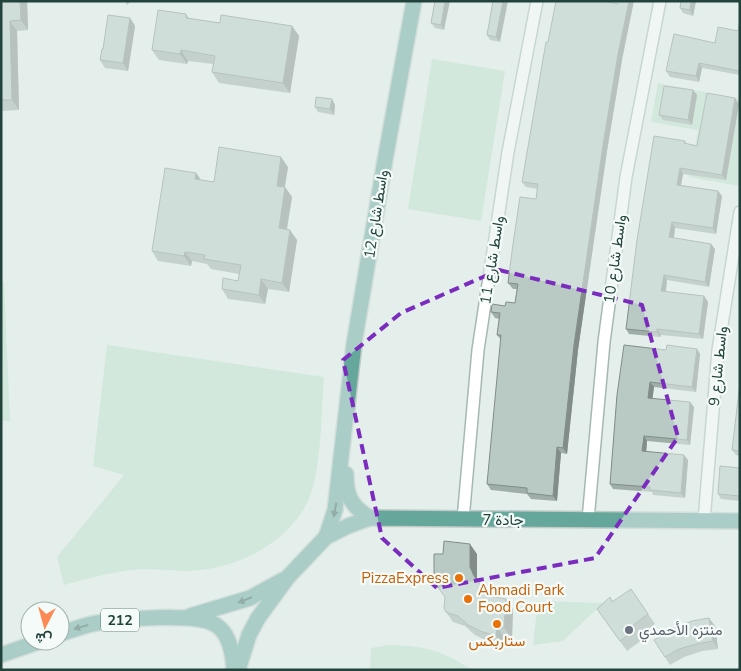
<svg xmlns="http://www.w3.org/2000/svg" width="741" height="671" font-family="'Nunito Sans',Vazirmatn,sans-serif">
	<rect width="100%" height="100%" fill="#e4efeb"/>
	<!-- green -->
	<g fill="#bce1c9">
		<path d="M432 59 505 71 481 221 408 209Z"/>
		<path d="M658 83 740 99 739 186 689 177 698 130 651 122Z"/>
		<path d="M1 282H4L10 421H1Z"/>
		<path d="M107 345 324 377C321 413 322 452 313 487 299 539 238 570 188 571 169 571 150 568 131 570 108 573 86 579 64 585L57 557 124 475 93 466Z"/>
		<path d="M538 601 603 603 563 641 533 645Z"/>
		<path d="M389 645C426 646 441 650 472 670H370L371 648Z"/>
	</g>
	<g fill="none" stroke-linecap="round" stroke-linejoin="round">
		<!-- minor casing -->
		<g stroke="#a6b8b3" stroke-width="14">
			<g id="minor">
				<path d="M463 520 478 350 508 152 537 1"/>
				<path d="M588 520 604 342 626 177 660 1"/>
				<path d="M704 521 718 350 740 212"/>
			</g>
		</g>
		<!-- major casing -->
		<g stroke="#c1cac8" stroke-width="18">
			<g id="major">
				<path d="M346 474C346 496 351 506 370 518"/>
				<path d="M326 537 335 510 354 344 385 160 414 1"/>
				<path d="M190 616 250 598 283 580"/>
				<path d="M60 634C72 630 85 625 97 623 120 619 197 612 216 625 230 634 233 654 234 670"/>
				<path d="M1 655 41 641"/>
				<path d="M238 670 249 635 258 618 288 577 326 537 348 526 370 518 740 521"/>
			</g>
		</g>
		<!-- minor -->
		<use href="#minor" stroke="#fff" stroke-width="11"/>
		<!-- major -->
		<use href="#major" stroke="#65a79b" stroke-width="15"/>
	</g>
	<!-- wall -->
	<g fill="#9faea9">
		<path d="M1 1H27L28 30 17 31 19 110 1 111Z"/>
		<path d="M124 1H132L127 5Z"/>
		<path d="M435 1 444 30 435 28 431 23Z"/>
		<path d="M493 1 500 42 490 40 487 35Z"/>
		<path d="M696 1 693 16 683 13 680 8Z"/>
		<path d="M186 14 189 18 220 23 292 26 299 36 290 93 219 83 212 72 213 64 188 61 187 64 159 60 152 50Z"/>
		<path d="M130 18 135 26 128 71 105 68 100 60 103 49Z"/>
		<path d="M740 21V75L702 68 699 82 670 77 666 71 715 43 738 31Z"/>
		<path d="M622 60 607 151 578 350 567 454 561 453 557 501 531 499 527 494 491 490 487 484 501 340 497 335 499 319 495 318 491 312 505 306 515 303 517 289H513L508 283 536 199 537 189 526 187 522 182Z"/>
		<path d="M693 90 697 95 692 125 663 120 659 115Z"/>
		<path d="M735 98 739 104 726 180 683 174 681 185 718 191 722 196 716 234 675 228 674 238 711 244 715 249 709 287 667 280 666 292 704 296 708 302 703 339 661 335 660 337 629 334 626 329 685 141 687 144 697 146Z"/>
		<path d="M332 99 335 105 334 115 318 112 315 107Z"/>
		<path d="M288 167 285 187 292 197 287 230 297 240 289 292 268 289 265 304 228 299 222 289 238 281 239 274 211 269 207 264 192 261 191 266 158 261 152 251 196 173 201 180 214 182Z"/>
		<path d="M697 349 700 354 696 392 654 387 652 399 690 402 694 407 690 445 647 441 646 451 688 460 685 498 653 495 652 492 613 489 610 484 617 395 666 350Z"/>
		<path d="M740 383V456L736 455 732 450Z"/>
		<path d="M740 468V501L721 499 718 494Z"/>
		<path d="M443 554H477V578L480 584 486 592 513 609 512 638 504 637 503 646 487 641 475 635 465 626 453 622 446 612Z"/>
		<path d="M631 589 655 624 639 636 642 640 627 651 597 609 610 597 613 602Z"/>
		<path d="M715 626 718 649 702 651 684 657 670 665 654 640Z"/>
	</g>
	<!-- shaded-wall -->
	<g fill="#828d89">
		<path d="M20 1H27L28 30 21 20Z"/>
		<path d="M445 1H450L444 30 441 25Z"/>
		<path d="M503 1H508L500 42 496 37Z"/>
		<path d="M629 1H634L622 60 607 151 578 350 567 454 563 448 574 345 603 145 618 54Z"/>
		<path d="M691 1H696L693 16 690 10Z"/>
		<path d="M130 18 135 26 128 71 123 63Z"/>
		<path d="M10 21 17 31 19 110 12 100Z"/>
		<path d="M292 26 299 36 290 93 283 83Z"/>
		<path d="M181 50 188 61 187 64 180 54Z"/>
		<path d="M699 63 702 68 699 82 696 76Z"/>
		<path d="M693 90 697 95 692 125 688 120Z"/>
		<path d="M735 98 739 104 726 180 722 175Z"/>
		<path d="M332 99 335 105 334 115 330 109Z"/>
		<path d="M281 157 288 167 283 196 277 186Z"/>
		<path d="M680 168 683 174 680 190 677 185Z"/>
		<path d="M196 173 203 183 195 179Z"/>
		<path d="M285 187 292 197 285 238 279 228Z"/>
		<path d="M718 191 722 196 716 234 713 228Z"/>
		<path d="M672 222 675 228 673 242 669 237Z"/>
		<path d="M290 230 297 240 289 292 282 283Z"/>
		<path d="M711 244 715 249 709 287 705 282Z"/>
		<path d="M185 252 192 261 191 266 184 256Z"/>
		<path d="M664 275 667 280 665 297 661 291Z"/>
		<path d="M261 279 268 289 265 304 259 295Z"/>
		<path d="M704 296 708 302 703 339 699 334Z"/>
		<path d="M657 329 661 335 660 337 657 332Z"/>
		<path d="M697 349 700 354 696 392 692 387Z"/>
		<path d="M650 382 654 387 652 403 648 398Z"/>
		<path d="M690 402 694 407 690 445 687 440Z"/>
		<path d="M644 436 647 441 646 456 642 451Z"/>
		<path d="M557 447 561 453 557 501 553 496Z"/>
		<path d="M684 455 688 460 685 498 681 493Z"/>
		<path d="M470 544 477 554V578L481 586 474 576 470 567Z"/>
		<path d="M506 599 513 609 512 638 504 628Z"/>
		<path d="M709 618 715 626 718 649 713 641Z"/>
		<path d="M497 627 504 637 503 646 496 636Z"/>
	</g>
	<!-- building -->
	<g fill="#b9cac4" stroke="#828d89">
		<path d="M1 1H20L21 20 10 21 12 100H1Z"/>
		<path d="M435 1H445L441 25 431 23Z"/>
		<path d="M493 1H503L496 37 487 35Z"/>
		<path d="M556 1H605L618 4V1H629L618 54 603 145 574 345 563 448 557 447 553 496 527 493V488L487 484 501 335H497L500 313 491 312 492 304 505 306 506 302 515 303 518 284 508 283 513 244 520 197 536 199 538 184 522 182 546 42H548Z"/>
		<path d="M681 1H691L690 10 680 8Z"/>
		<path d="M158 10 186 14V18L220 23 221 15 292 26 283 83 212 72 215 56 181 50 180 54 152 50Z"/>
		<path d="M108 15 130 18 123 63 100 60 102 49H103Z"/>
		<path d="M740 21V71L699 63 696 76 666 71 674 34 715 43 718 27 738 31Z"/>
		<path d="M664 86 693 90 688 120 659 115Z"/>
		<path d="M707 93 735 98 722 175 680 168 677 185 718 191 713 228 672 222 669 237 711 244 705 282 664 275 661 291 704 296 699 334 657 329V332L626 329 637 240 654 136 685 141 684 143 697 146Z"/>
		<path d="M316 97 332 99 330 109 315 107Z"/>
		<path d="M219 147 281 157 277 186 285 187 279 228 290 230 282 283 261 279 259 295 222 289 223 278 238 281 241 265 204 259 205 255 185 252 184 256 152 251 165 168 196 173 195 179 214 182Z"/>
		<path d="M624 345 666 350 667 345 697 349 692 387 650 382 648 398 690 402 687 440 644 436 642 451 684 455 681 493 650 490V487L610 484 617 395Z"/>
		<path d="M740 383V451L732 450Z"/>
		<path d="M720 466 740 468V496L718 494Z"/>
		<path d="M444 541 470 544V567L474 576 486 592 495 597 506 599 504 628 497 627 496 636 480 631 468 625 458 616 446 612 444 608 445 597 437 586 434 573V554H443Z"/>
		<path d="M631 589 648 614 631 627 635 630 620 641 597 609 610 597 612 602Z"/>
		<path d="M709 618 713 641 696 644 679 649 665 657 654 640 672 629 692 621Z"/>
	</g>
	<!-- one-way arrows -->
	<defs><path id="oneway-solid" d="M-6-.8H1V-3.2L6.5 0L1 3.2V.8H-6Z" transform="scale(1.25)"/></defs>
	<g fill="#335b54">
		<use href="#oneway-solid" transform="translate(335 510) rotate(101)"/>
		<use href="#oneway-solid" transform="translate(245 600) rotate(158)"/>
		<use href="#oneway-solid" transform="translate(81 627) rotate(164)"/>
	</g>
	<!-- marked area -->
	<path d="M0 0H741V671H0ZM499 270 642 305 678 437 595 558 437 588 382 538 343 360 401 313Z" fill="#e4efeb" fill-opacity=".55" fill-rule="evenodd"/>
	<path fill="none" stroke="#7b2cbf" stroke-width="4" stroke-dasharray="10 6" stroke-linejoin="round" d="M499 270 642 305 678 437 595 558 437 588 382 538 343 360 401 313Z"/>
	<!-- markers -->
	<g fill="#e8710a" stroke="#f5fbf8" stroke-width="2">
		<circle cx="459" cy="578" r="5"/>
		<circle cx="468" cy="599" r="5"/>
		<circle cx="497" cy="624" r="5"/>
	</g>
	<circle fill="#6b7280" stroke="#f5fbf8" stroke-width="2" cx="629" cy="630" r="5"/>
	<g text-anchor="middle" stroke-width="4.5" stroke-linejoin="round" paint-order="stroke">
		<!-- shield labels -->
		<rect fill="#f5fbf8" stroke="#617a74" stroke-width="1" x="101" y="608.5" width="38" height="23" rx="4"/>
		<g font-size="14" font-weight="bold" fill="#22423c">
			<text x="120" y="625">212</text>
		</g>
		<!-- street labels -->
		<g font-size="15" fill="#22423c" stroke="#f5fbf8">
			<text transform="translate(376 214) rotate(-81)" y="5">واسط شارع 12</text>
			<text transform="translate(615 259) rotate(-82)" y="5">واسط شارع 10</text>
			<text transform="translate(492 260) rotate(-81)" y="5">واسط شارع 11</text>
			<text transform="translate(718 366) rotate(-84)" y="5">واسط شارع 9</text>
			<text x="503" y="525">جادة 7</text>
		</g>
		<!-- food labels -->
		<g font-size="15" fill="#c56008" stroke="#f5fbf8" text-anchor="end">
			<text x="449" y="583">PizzaExpress</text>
			<text x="478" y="595" text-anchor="start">Ahmadi Park<tspan x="478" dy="17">Food Court</tspan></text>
			<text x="497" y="646" text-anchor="middle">ستاربكس</text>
		</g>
		<!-- worship labels -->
		<g font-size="15" fill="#5b616d" stroke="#f5fbf8" text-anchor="start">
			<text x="639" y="635">منتزه الأحمدي</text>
		</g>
	</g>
	<!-- border -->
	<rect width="741" height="671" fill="none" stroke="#22423c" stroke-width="5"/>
	<!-- north arrow -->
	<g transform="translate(45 626) rotate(186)"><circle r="24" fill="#f5fbf8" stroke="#a1b1ad"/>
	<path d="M0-4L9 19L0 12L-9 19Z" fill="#fc8a55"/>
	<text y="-8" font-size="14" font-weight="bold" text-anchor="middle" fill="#22423c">ش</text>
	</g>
</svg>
